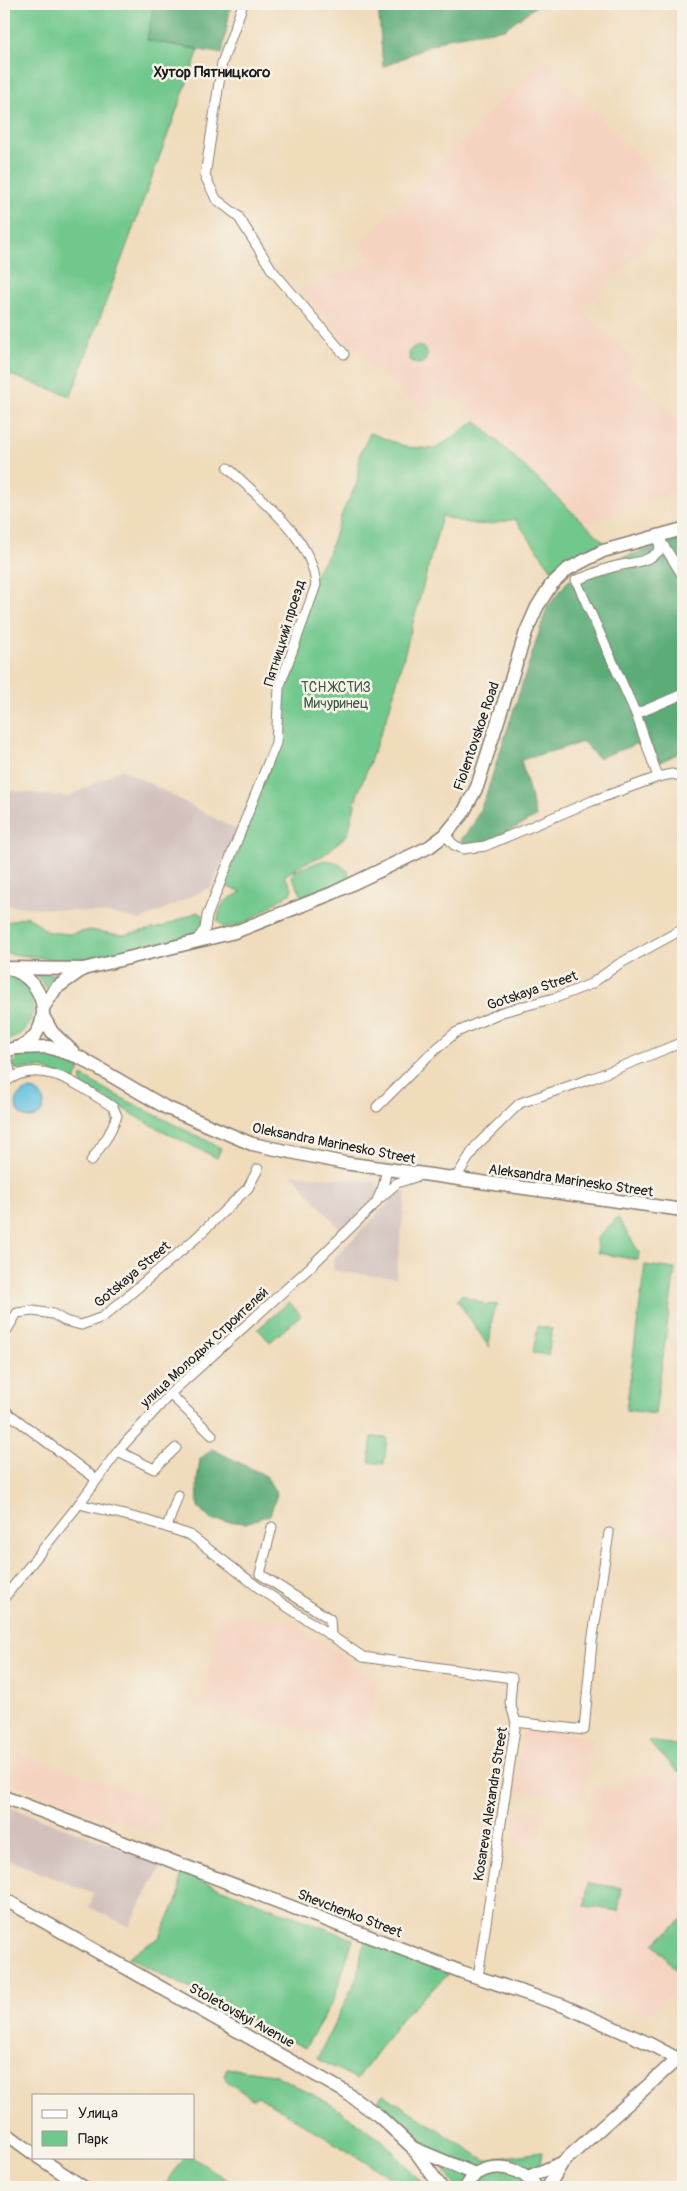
<svg xmlns="http://www.w3.org/2000/svg" width="687" height="2191" font-family="Pangolin,sans-serif">
	<rect width="100%" height="100%" fill="#f7f3e8"/>
	<filter id="ink" filterUnits="userSpaceOnUse"><feTurbulence type="fractalNoise" baseFrequency=".02" numOctaves="2"/><feDisplacementMap in="SourceGraphic" scale="10" xChannelSelector="R" yChannelSelector="G"/><feConvolveMatrix kernelMatrix="1 2 1 2 8 2 1 2 1" color-interpolation-filters="sRGB"/></filter>
	<filter id="wash" filterUnits="userSpaceOnUse"><feTurbulence type="fractalNoise" baseFrequency=".0096" numOctaves="4" result="noise"/><feDisplacementMap in="SourceGraphic" scale="20" xChannelSelector="R" yChannelSelector="G"/><feGaussianBlur stdDeviation="1.12" result="paint"/><feColorMatrix in="noise" values="0 0 0 0 0 0 0 0 0 0 0 0 0 0 0 0 0 1.4 0 .05"/><feComposite in="paint" operator="in"/></filter>
	<g filter="url(#wash)">
		<rect width="100%" height="100%" fill="#f0dbbb"/>
		<!-- built -->
		<g fill="#f5d3c1">
			<path d="M542 59 683 200V208L581 310 636 361 628 371 683 426V488L587 524 450 393 424 414 363 357 299 290 373 260 359 245Z"/>
			<path d="M657 1420 683 1423V1537L641 1529Z"/>
			<path d="M219 1615 292 1622 378 1682 363 1744 202 1708Z"/>
			<path d="M523 1728 593 1738 584 1799 515 1789Z"/>
			<path d="M18 1753 164 1803 153 1835 10 1782Z"/>
			<path d="M638 1774 683 1781V1984L646 2015 565 1990 594 1786 618 1790Z"/>
			<path d="M517 1808 543 1811 538 1847 512 1843Z"/>
		</g>
		<!-- industrial -->
		<g fill="#d1c0bc">
			<path d="M122 769 237 830 211 887 141 920 112 914 4 905V790L68 797Z"/>
			<path d="M292 1174 375 1182 380 1192 342 1232Z"/>
			<path d="M399 1192H406L396 1278 341 1272 334 1270 333 1259Z"/>
			<path d="M4 1805 162 1864 129 1927 89 1907 94 1894 4 1858Z"/>
		</g>
		<!-- green -->
		<g fill="#71c88d" stroke="#467254">
			<path d="M4 4H216L71 396 4 373Z"/>
			<circle cx="418" cy="355" r="9"/>
			<path d="M476 421 603 541 552 570 515 519C484 527 473 526 442 516L389 711 357 796 348 834 324 855 303 864 284 876 292 887 291 893C269 904 249 929 223 927L218 921C218 903 228 899 242 892L224 886 279 743 281 688 317 570 327 557 343 511 357 483 359 456 370 433 407 447 435 449Z"/>
			<path d="M324 860 336 862 348 871 349 880 303 898 292 877 294 871Z"/>
			<path d="M197 912 203 915C204 924 202 928 194 934L107 956 76 962 4 953V923L28 916 48 932 70 934 90 930 122 935 162 927Z"/>
			<path d="M4 973C43 980 42 1034 4 1041Z"/>
			<path d="M35 973 69 975 48 990Z"/>
			<path d="M45 1054 80 1069 74 1082 42 1068 16 1069 13 1065 17 1057Z"/>
			<path d="M82 1076 114 1094 221 1148 217 1158 151 1125 80 1083Z"/>
			<path d="M616 1219H619L639 1252 638 1260 598 1253 597 1238Z"/>
			<path d="M645 1265 675 1269 655 1414 626 1410Z"/>
			<path d="M462 1294 486 1305 498 1304 493 1312 489 1347 457 1300Z"/>
			<path d="M289 1302 301 1315 270 1342 258 1329Z"/>
			<path d="M538 1326 552 1329 548 1355 533 1353Z"/>
			<path d="M372 1437 387 1438 384 1464 369 1462Z"/>
			<path d="M648 1741 683 1746V1772L677 1771Z"/>
			<path d="M181 1873 353 1939 333 2001 305 2048 128 1957 160 1937 179 1895Z"/>
			<path d="M588 1883 622 1888 618 1911 585 1906Z"/>
			<path d="M683 1919V1979L654 1943Z"/>
			<path d="M367 1941 449 1974 404 2015 357 2079 317 2059 358 1976 362 1948Z"/>
			<path d="M227 2068 274 2074 332 2105 383 2141 426 2187H406L258 2096 252 2099 227 2081 224 2075Z"/>
			<path d="M383 2094 485 2160 542 2152 536 2187H457L432 2152 377 2101Z"/>
			<path d="M184 2157H192L229 2181 225 2187H171L166 2184Z"/>
		</g>
		<!-- forest -->
		<g fill="#5cac78" stroke="#3c644a">
			<path d="M154 4H231L222 54 147 40Z"/>
			<path d="M378 4H539L504 29 447 38 383 67Z"/>
			<path d="M683 539V751L660 762 647 740 598 758 583 742 521 760 536 817 482 844H465L461 840 474 823 486 795 547 608 567 582 591 567Z"/>
			<path d="M212 1449 266 1476 277 1494 270 1515 246 1523 211 1520 198 1507 197 1481 200 1459Z"/>
		</g>
		<!-- water -->
		<circle fill="#62c1e0" stroke="#3f6e7e" cx="30" cy="1104" r="14"/>
	</g>
	<g filter="url(#ink)">
		<g fill="none" stroke-linecap="round" stroke-linejoin="round">
			<!-- street casing -->
			<g stroke="#867c6c" stroke-width="11">
				<g id="street">
					<path d="M243 4 222 63 205 176 216 199 238 216 272 270 344 354"/>
					<path d="M659 538 683 576"/>
					<path d="M636 714 683 694"/>
					<path d="M658 777 636 714 576 580C590 576 603 569 617 566 634 562 647 563 660 550L658 535"/>
					<path d="M445 835 454 845 463 849 485 846 592 801 658 777 672 774 683 777"/>
					<path d="M195 942 205 929 207 916 276 743 279 688 316 585C312 537 261 500 228 468"/>
					<path d="M6 1051 11 1077"/>
					<path d="M4 1083C40 1054 81 1087 113 1107L117 1116 108 1136 91 1161"/>
					<path d="M377 1107 427 1057 455 1033 502 1012 558 997 591 984 619 964 683 929"/>
					<path d="M455 1179 476 1146 520 1103 593 1078 683 1042"/>
					<path d="M381 1197 397 1183 421 1175"/>
					<path d="M4 1335 17 1313 33 1311 53 1314 65 1321 81 1325 103 1317 195 1239 248 1188 258 1169"/>
					<path d="M170 1394 212 1435"/>
					<path d="M4 1410 96 1479"/>
					<path d="M118 1451 154 1469 176 1448"/>
					<path d="M79 1504 145 1520 190 1535 259 1588 363 1657 512 1678 510 1703 516 1722"/>
					<path d="M167 1527 178 1495"/>
					<path d="M272 1527 260 1574 330 1619 331 1636"/>
					<path d="M4 1598 79 1504 118 1451 172 1392 306 1271 376 1203 383 1187 387 1169"/>
					<path d="M478 1977 516 1722 584 1730 592 1642 609 1533"/>
				</g>
			</g>
			<!-- secondary casing -->
			<g stroke="#867c6c" stroke-width="15">
				<g id="secondary">
					<path d="M4 968 83 969 235 932 333 893 429 847 445 835 463 813 477 787 526 632 537 607 551 585 568 569 603 551 683 529"/>
					<path d="M43 1008 56 988 83 969"/>
					<path d="M43 1016 52 1032 73 1052"/>
					<path d="M16 1048 48 1047 79 1057 165 1107 252 1144 344 1163 683 1210"/>
					<path d="M4 1051C11 1049 19 1048 26 1044 55 1023 44 981 13 970"/>
					<path d="M4 1797 462 1972 564 2006 648 2043 678 2059"/>
					<path d="M4 1899 344 2091 379 2116 413 2148 441 2187"/>
					<path d="M4 2132 34 2154"/>
					<path d="M413 2148 475 2174C496 2162 522 2167 536 2187"/>
					<path d="M38 2157 83 2187"/>
					<path d="M528 2177 562 2163"/>
					<path d="M466 2187 475 2174"/>
					<path d="M548 2187 562 2163 683 2054"/>
				</g>
			</g>
			<!-- street -->
			<use href="#street" stroke="#fff" stroke-width="9"/>
			<!-- secondary -->
			<use href="#secondary" stroke="#fff" stroke-width="12"/>
		</g>
	</g>
	<g text-anchor="middle" stroke-width="5" stroke-linejoin="round" paint-order="stroke">
		<!-- street labels -->
		<g font-size="14" fill="#1c1c1c" stroke="#f7f3e8">
			<text transform="translate(284 633) rotate(-73)" y="5">Пятницкий проезд</text>
			<text transform="translate(476 736) rotate(-71)" y="5">Fiolentovskoe Road</text>
			<text transform="translate(532 990) rotate(-19)" y="5">Gotskaya Street</text>
			<text transform="translate(334 1143) rotate(11)" y="5">Oleksandra Marinesko Street</text>
			<text transform="translate(571 1180) rotate(8)" y="5">Aleksandra Marinesko Street</text>
			<text transform="translate(132 1274) rotate(-40)" y="5">Gotskaya Street</text>
			<text transform="translate(204 1347) rotate(-43)" y="5">улица Молодых Строителей</text>
			<text transform="translate(490 1804) rotate(-81)" y="5">Kosareva Alexandra Street</text>
			<text transform="translate(350 1913) rotate(21)" y="5">Shevchenko Street</text>
			<text transform="translate(242 2015) rotate(29)" y="5">Stoletovskyi Avenue</text>
		</g>
		<!-- park labels -->
		<g font-size="14" fill="#3a5844" stroke="#f7f3e8">
			<text x="336" y="692">ТСН ЖСТИЗ<tspan x="336" dy="16">Мичуринец</tspan></text>
		</g>
		<!-- neighbourhood labels -->
		<g font-size="15" font-weight="bold" fill="#1c1c1c" stroke="#f7f3e8">
			<text x="212" y="77">Хутор Пятницкого</text>
		</g>
	</g>
	<!-- margin -->
	<rect width="687" height="2191" fill="none" stroke="#f7f3e8" stroke-width="20"/>
	<!-- legend -->
	<rect x="32" y="2094" width="162" height="65" fill="#f7f3e8" stroke="#9f9d96"/>
	<rect x="42" y="2110" width="25" height="8" fill="#ffffff" stroke="#9f9d96"/>
	<text x="78" y="2118" font-size="15" fill="#1c1c1c">Улица</text>
	<rect x="42" y="2131" width="25" height="15" fill="#71c88d" stroke="#9f9d96"/>
	<text x="78" y="2144" font-size="15" fill="#1c1c1c">Парк</text>
</svg>
